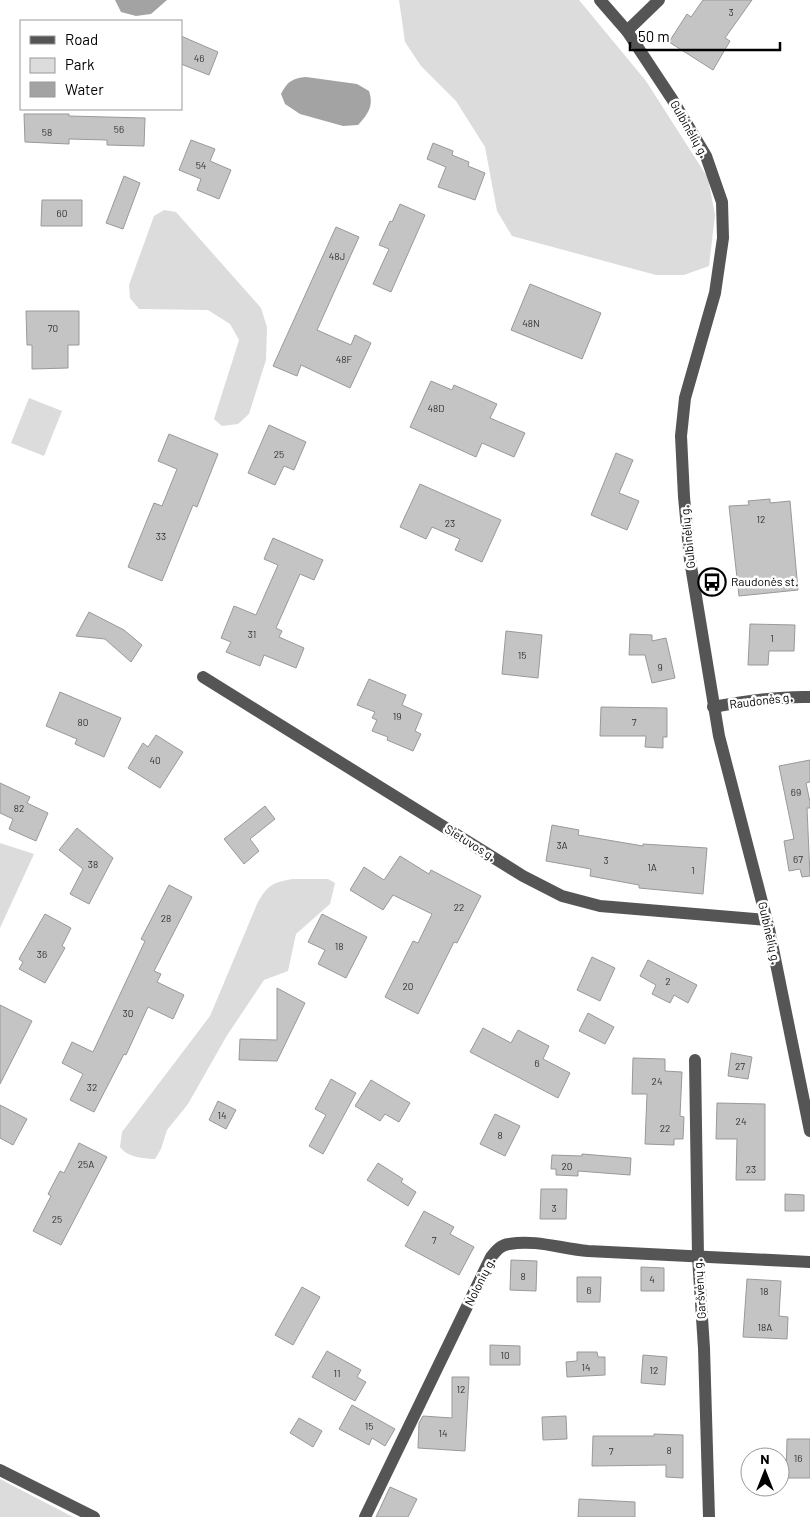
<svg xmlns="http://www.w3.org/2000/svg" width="810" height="1517" font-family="Barlow,sans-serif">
	<rect width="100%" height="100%" fill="#fff"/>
	<!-- green -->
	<g fill="#dcdcdc">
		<path d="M399 0H579L646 81 708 178 715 215 709 266 684 275H656L512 236 497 211 485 147 456 101 421 66 405 42Z"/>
		<path d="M164 210 176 212 261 308 267 327 266 360 249 414 238 424 222 426 214 419 239 340 230 324 208 310 139 309 130 298 129 285 154 216Z"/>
		<path d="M29 398 62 411 44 456 11 443Z"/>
		<path d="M0 843 34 854 0 928Z"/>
		<path d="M293 879H328L335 883 330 904 296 934 288 971 264 980 226 1037 188 1104 167 1130 161 1149 155 1159C141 1158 129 1158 120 1147L122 1132 210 1016 257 904C267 886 272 882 293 879Z"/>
		<path d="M0 1479 73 1517H0Z"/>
	</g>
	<!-- water -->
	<g fill="#a3a3a3">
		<path d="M115 0H167L151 14 136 16 121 12Z"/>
		<path d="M306 77 357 84 369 91C374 106 368 114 358 125L343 126 300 114 285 104 281 94C287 82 292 78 306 77Z"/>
	</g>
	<!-- building -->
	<g fill="#c4c4c4" stroke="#999">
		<path d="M703 0H752L725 38 730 41 713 70 669 42 687 14 691 17Z"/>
		<path d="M181 36 218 52 209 75 181 64Z"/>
		<path d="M24 114H69V116L145 118 144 146 107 145V140L69 139V144L25 142Z"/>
		<path d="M191 140 215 149 210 161 231 170 219 199 197 190 201 179 179 170Z"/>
		<path d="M433 143 453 151 452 155 469 162 468 166 485 173 475 200 438 187 446 167 427 159Z"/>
		<path d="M124 176 140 183 123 229 106 223Z"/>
		<path d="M42 200H82V226H41Z"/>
		<path d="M400 204 425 215 391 292 373 284 389 249 379 245 390 221 392 222Z"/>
		<path d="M336 227 359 237 317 330 351 345 355 335 371 343 350 388 301 365 297 376 273 366Z"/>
		<path d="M530 284 601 313 582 359 511 330Z"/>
		<path d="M26 311H79V345H68V368L32 369V345H27Z"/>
		<path d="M431 381 452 390 454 385 497 404 490 418 525 433 514 457 482 443 476 457 410 427Z"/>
		<path d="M269 425 306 442 294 470 284 466 275 485 248 473Z"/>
		<path d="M169 434 218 454 197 507 193 505 162 581 128 567 154 503 162 506 177 469 158 461Z"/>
		<path d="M616 453 633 460 619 493 639 501 627 530 591 515Z"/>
		<path d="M420 484 501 520 482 562 455 550 460 539 432 527 426 539 400 527Z"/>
		<path d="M770 499V503L790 501 798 590 739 596 729 506 749 505 748 501Z"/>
		<path d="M273 538 323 560 314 580 300 574 276 628 282 631 279 637 304 648 296 668 264 655 260 666 226 652 231 642 221 638 234 606 256 615 278 565 264 559Z"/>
		<path d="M89 612 124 630 142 645 131 662 105 639 76 636Z"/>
		<path d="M750 624 795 625 794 651H769L768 665H748Z"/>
		<path d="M506 631 542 635 538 678 502 674Z"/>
		<path d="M630 634 652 635V641L666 638 675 678 652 683 645 655H629Z"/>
		<path d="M369 679 406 695 402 705 422 714 415 731 421 734 413 751 387 740 388 737 372 731 377 720 372 718 375 712 357 705Z"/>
		<path d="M60 692 121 718 104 757 75 744 77 739 46 726Z"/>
		<path d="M601 707 667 708V737H663V748L645 747 646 736H600Z"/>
		<path d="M156 735 183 752 160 788 128 768 143 743 148 747Z"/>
		<path d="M810 760V782L806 783 810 802V808H807L810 876 802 877 800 869 789 871 784 841 794 839 779 766Z"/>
		<path d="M0 783 30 797 27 803 48 813 36 841 9 829 13 819 0 813Z"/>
		<path d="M265 806 275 819 250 839 259 851 244 864 224 839Z"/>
		<path d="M552 825 579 830 578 835 643 846V844L707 848 703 894 639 888V885L590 876 591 869 546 861Z"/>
		<path d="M77 828 113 858 89 904 70 894 83 869 59 850Z"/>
		<path d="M400 856 429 874 431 870 481 896 457 943 454 942 418 1014 385 997 413 941 418 943 432 914 393 895 383 910 350 890 364 867 384 880Z"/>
		<path d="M169 885 192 897 154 971 161 974 157 982 184 995 173 1019 148 1007 126 1055 124 1054 94 1112 70 1100 83 1074 62 1063 72 1042 93 1052 145 941 141 939Z"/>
		<path d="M45 914 71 928 62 946 65 948 45 983 19 969 23 962 19 959Z"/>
		<path d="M322 914 367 937 346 978 318 964 325 950 308 942Z"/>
		<path d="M592 957 615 968 600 1001 577 990Z"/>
		<path d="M648 960 697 985 688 1003 674 995 670 1003 652 994 656 985 640 976Z"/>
		<path d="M277 988 305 1003 277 1061 239 1060 240 1039 277 1040Z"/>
		<path d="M0 1005 32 1021 0 1084Z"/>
		<path d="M588 1013 614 1027 605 1044 579 1031Z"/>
		<path d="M483 1028 511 1043 518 1030 549 1046 543 1059 570 1073 558 1098 470 1052Z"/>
		<path d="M731 1053 752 1057 748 1079 728 1076Z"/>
		<path d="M633 1058 665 1059V1071L682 1072 680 1116 684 1117 683 1139H674V1145L645 1144 647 1094H632Z"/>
		<path d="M331 1079 356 1093 323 1154 309 1146 326 1115 315 1109Z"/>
		<path d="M371 1080 410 1103 399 1122 385 1114 380 1121 355 1106Z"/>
		<path d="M218 1101 236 1110 226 1129 209 1120Z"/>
		<path d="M717 1103 765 1104V1180H736L737 1139H716Z"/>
		<path d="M0 1105 27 1119 13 1145 0 1138Z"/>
		<path d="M495 1114 520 1126 505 1156 480 1144Z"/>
		<path d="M79 1143 107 1157 61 1245 33 1231 51 1196 48 1194 60 1171 64 1173Z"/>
		<path d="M582 1154 631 1158 630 1175 578 1171V1176L556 1175V1169H551L552 1155 582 1156Z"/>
		<path d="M378 1163 403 1179 401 1182 416 1192 408 1206 367 1180Z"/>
		<path d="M541 1189H567L566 1219H540Z"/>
		<path d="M785 1194 804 1195V1211H785Z"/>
		<path d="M424 1211 454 1227 450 1234 474 1247 459 1275 405 1246Z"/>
		<path d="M511 1260 537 1261 536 1291 510 1290Z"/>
		<path d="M641 1267 664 1268V1291H641Z"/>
		<path d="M577 1277H601L600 1302H577Z"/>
		<path d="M747 1279 781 1281 779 1316 788 1317 787 1339 743 1337Z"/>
		<path d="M302 1287 320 1297 293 1345 275 1335Z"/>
		<path d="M490 1345 520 1346V1365H490Z"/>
		<path d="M327 1351 361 1370 357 1377 366 1382 355 1401 312 1377Z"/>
		<path d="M577 1352H597L598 1357H605V1375L567 1377 566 1362 577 1361Z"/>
		<path d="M643 1355 667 1357 665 1385 641 1383Z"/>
		<path d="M452 1377H469L465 1451 418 1448 419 1423 423 1416 452 1418Z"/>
		<path d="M352 1405 395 1429 385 1446 372 1438 369 1445 339 1429Z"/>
		<path d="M566 1416 567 1439 543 1440 542 1417Z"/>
		<path d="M299 1418 322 1431 313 1447 290 1433Z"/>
		<path d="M654 1434 683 1435V1478L666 1477V1465L592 1466 593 1436H654Z"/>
		<path d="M787 1439H810V1478H786Z"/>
		<path d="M390 1487 417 1499 408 1517H376Z"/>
		<path d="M579 1499 635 1502V1517H578Z"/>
	</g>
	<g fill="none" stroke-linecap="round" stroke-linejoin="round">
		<!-- minor -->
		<g stroke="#555" stroke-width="12">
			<path d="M600 0 627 31 672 99 706 156 722 202 723 238 715 293 685 398 681 436 684 497 690 560 719 736 769 929 810 1131"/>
			<path d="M627 31 659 0"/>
			<path d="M203 677 523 876 562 896 600 906 767 920"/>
			<path d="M713 707C745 701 777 696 810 697"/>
			<path d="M695 1060 698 1257 704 1348 709 1517"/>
			<path d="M0 1470 94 1517"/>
			<path d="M365 1517 491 1257C496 1251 500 1245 509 1244 536 1239 562 1249 588 1251 662 1255 736 1259 810 1262"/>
		</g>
	</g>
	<!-- icons -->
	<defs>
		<g id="bus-ring" transform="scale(1.4375)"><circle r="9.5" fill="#fff" stroke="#000" stroke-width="1.5"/><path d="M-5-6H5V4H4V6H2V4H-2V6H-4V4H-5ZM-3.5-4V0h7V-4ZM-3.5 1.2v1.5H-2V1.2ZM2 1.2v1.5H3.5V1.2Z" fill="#000"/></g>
	</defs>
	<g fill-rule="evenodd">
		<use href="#bus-ring" x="712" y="582"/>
	</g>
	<g text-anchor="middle" stroke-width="5" stroke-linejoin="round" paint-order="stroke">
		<!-- number labels -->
		<g font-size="10" fill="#313131">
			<text x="731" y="16">3</text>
			<text x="199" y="62">46</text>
			<text x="119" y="133">56</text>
			<text x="47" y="136">58</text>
			<text x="201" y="169">54</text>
			<text x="62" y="217">60</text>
			<text x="337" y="260">48J</text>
			<text x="531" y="327">48N</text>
			<text x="53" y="332">70</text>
			<text x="344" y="363">48F</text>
			<text x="436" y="412">48D</text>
			<text x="279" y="458">25</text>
			<text x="761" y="523">12</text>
			<text x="450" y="527">23</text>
			<text x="161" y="540">33</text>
			<text x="252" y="638">31</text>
			<text x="772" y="642">1</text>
			<text x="522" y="659">15</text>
			<text x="660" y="671">9</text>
			<text x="397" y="720">19</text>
			<text x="83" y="726">80</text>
			<text x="634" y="726">7</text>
			<text x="155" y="764">40</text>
			<text x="796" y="796">69</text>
			<text x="19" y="812">82</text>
			<text x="562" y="849">3A</text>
			<text x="798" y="863">67</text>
			<text x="606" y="864">3</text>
			<text x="93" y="868">38</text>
			<text x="652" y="871">1A</text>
			<text x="693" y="874">1</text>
			<text x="459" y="911">22</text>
			<text x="166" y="922">28</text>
			<text x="339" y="950">18</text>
			<text x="42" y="958">36</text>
			<text x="668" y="985">2</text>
			<text x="408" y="990">20</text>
			<text x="128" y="1017">30</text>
			<text x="537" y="1067">6</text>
			<text x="740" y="1070">27</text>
			<text x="657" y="1085">24</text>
			<text x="92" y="1091">32</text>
			<text x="222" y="1119">14</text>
			<text x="741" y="1125">24</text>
			<text x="665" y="1132">22</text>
			<text x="500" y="1139">8</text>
			<text x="86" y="1168">25A</text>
			<text x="567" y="1170">20</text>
			<text x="751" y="1173">23</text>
			<text x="554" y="1212">3</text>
			<text x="57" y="1223">25</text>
			<text x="434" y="1244">7</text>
			<text x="523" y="1280">8</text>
			<text x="652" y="1283">4</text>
			<text x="589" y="1294">6</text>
			<text x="764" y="1295">18</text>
			<text x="765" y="1331">18A</text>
			<text x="505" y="1359">10</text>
			<text x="586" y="1371">14</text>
			<text x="654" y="1374">12</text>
			<text x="337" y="1377">11</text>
			<text x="461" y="1393">12</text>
			<text x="369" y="1430">15</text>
			<text x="443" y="1437">14</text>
			<text x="669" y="1454">8</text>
			<text x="611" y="1455">7</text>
			<text x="798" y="1462">16</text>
		</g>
		<!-- street labels -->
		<g font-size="12" fill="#000" stroke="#fff">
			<text transform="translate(689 129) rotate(60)" y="4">Gulbinėlių g.</text>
			<text transform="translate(688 537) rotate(-96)" y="4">Gulbinėlių g.</text>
			<text transform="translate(761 701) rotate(-7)" y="4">Raudonės g.</text>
			<text transform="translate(470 843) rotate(32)" y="4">Sietuvos g.</text>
			<text transform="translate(769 933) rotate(77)" y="4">Gulbinėlių g.</text>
			<text transform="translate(480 1282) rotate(-63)" y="4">Nolonių g.</text>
			<text transform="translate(700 1289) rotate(-94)" y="4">Garšvėnų g.</text>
		</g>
		<!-- poi labels -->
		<g font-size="12" fill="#000" stroke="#fff" text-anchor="start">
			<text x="731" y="586">Raudonės st.</text>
		</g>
	</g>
	<!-- legend -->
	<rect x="20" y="20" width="162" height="90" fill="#ffffff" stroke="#999999"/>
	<rect x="30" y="36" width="25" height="8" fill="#555555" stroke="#999999"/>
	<text x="65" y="45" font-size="15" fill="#000000">Road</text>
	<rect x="30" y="58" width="25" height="15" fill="#dcdcdc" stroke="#999999"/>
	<text x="65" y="70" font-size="15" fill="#000000">Park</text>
	<rect x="30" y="82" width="25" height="15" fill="#a3a3a3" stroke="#999999"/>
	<text x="65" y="95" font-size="15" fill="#000000">Water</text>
	<!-- north arrow -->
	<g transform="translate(765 1472)"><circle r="24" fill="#ffffff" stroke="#999999"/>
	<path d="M0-4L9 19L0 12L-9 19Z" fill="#000000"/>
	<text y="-8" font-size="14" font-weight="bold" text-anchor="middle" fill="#000000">N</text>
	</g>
	<!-- scale -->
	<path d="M630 42v8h150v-8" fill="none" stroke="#000000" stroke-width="2.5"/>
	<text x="638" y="42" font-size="15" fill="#000000" stroke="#ffffff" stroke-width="4" paint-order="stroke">50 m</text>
</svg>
